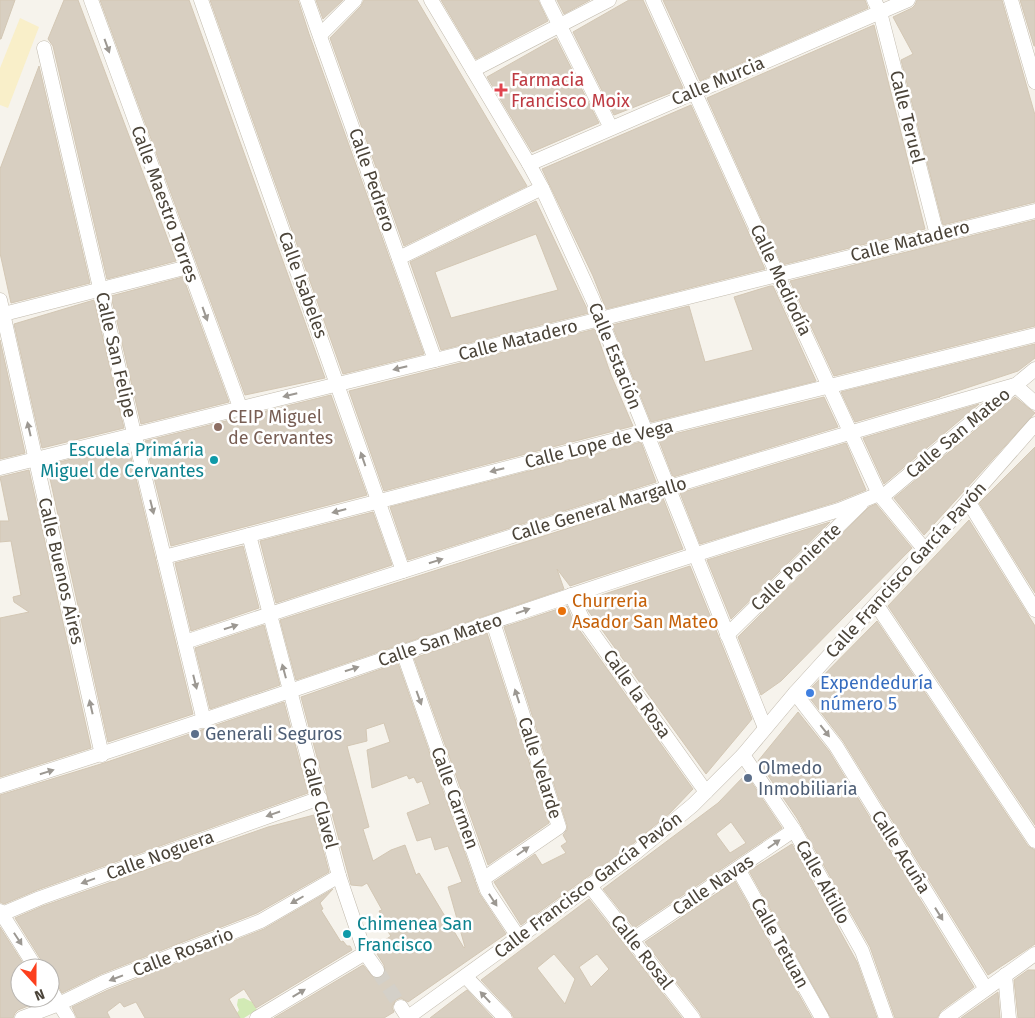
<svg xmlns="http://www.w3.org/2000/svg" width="1035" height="1018" font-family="'Fira Sans',sans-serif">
	<rect width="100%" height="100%" fill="#f6f3ec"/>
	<!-- green -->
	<path fill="#d2eab5" d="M244 998 252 1002 257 1010 244 1018H240L237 1013 239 1010 237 1005 238 999Z"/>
	<!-- sand -->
	<path fill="#f9efc9" d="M20 18 39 27 8 108 0 105V68Z"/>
	<!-- building -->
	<g fill="#d8cfc1" stroke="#d3c7b4" fill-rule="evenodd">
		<path d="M0 0H15L1 39H0Z"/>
		<path d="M64 0H78L176 261 107 279 53 46 48 39Z"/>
		<path d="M100 0H189L325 378 245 395Z"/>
		<path d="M210 0H298L309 34 424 354 343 374Z"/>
		<path d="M316 0H343L323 19Z"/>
		<path d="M364 0H417L527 186 404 246 330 38 361 6Z"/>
		<path d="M441 0H538L548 21 476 59Z"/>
		<path d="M557 0H590L564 14Z"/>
		<path d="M629 0H643L683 88 614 115 573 32Z"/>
		<path d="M663 0H865L868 8 700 81Z"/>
		<path d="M917 0H1002L1035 115V202L943 225 901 60 913 54 893 17 912 8 915 5Z"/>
		<path d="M1020 0H1035V46H1034Z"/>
		<path d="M874 25 925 229 782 265 707 98Z"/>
		<path d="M556 38 599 123 532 152 487 77Z"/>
		<path d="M39 66 90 283 11 303 0 253V169Z"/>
		<path d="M691 105 765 269 606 309 593 276 542 169Z"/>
		<path d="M536 201 589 313 441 350 410 262ZM536 234 558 290 451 318 435 272Z"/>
		<path d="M1035 220V326L834 376 790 281Z"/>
		<path d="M183 277 229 402 141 424 111 296Z"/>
		<path d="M770 286H773L816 381 651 422 612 325 689 306 705 362 753 350 734 297Z"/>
		<path d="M94 300 124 428 42 448 14 324Z"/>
		<path d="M595 329 611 375 633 426 384 491 349 391Z"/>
		<path d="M0 340 25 453 0 459Z"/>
		<path d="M1035 344V358L1018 371 939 397H940L855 422 841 392Z"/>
		<path d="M331 395 367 495 171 546 145 441Z"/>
		<path d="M824 397 838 427 673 477 658 438Z"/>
		<path d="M1015 397 1035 413 924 535 894 498Z"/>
		<path d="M979 404 884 484 863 438Z"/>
		<path d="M641 442 656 482 408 560 390 507Z"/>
		<path d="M846 443 866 490 836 502 700 544 680 493Z"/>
		<path d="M128 445 193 714 108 742 47 465Z"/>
		<path d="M1035 447V593L979 503Z"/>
		<path d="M29 470 91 748 0 777V618L29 612 14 602 13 597 21 595 11 541 0 542V521H9L0 477Z"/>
		<path d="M663 498 683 549 570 586 557 569 564 589 296 680 280 620Z"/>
		<path d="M876 504 912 548 781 681 761 695 738 637 869 507Z"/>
		<path d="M373 512 392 565 276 603 260 541Z"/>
		<path d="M969 520 1035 626V825L888 606Z"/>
		<path d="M830 522 731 619 707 560Z"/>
		<path d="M243 546 259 608 191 631 175 563Z"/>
		<path d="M690 566 752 719 706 774 589 612 583 601Z"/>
		<path d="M567 606 573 621 693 789 670 813 629 847 521 925 494 882 535 854 542 865 566 853 561 846 567 842 563 835 567 830V825L504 627Z"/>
		<path d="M877 621 1028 846 1035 850V944L988 975 843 741 806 693Z"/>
		<path d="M264 625 280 685 210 709 195 648Z"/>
		<path d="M487 633 549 823 488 865 414 658Z"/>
		<path d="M398 663 479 893 506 934 408 1002 401 998 396 1000 392 1007 394 1012 384 1018H274L363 965 374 978 382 977 385 973 384 965 377 954 383 950 379 944 391 936 383 925 386 922 379 911 382 910 367 883 362 886 351 885 301 697ZM384 723 390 742 367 750 372 788 407 775 409 779 414 777 417 783 422 781 430 804 407 813 417 841 431 837 435 850 448 846 462 882 448 887 465 947 464 948 419 873 416 875 405 845 391 850 373 861 363 829 369 827 347 746 367 741 366 729Z"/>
		<path d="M284 702 308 793 37 890 4 904 0 902V795L104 763Z"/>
		<path d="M798 712 829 751 974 987 941 1011 937 1018H895L870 947 797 818 758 761Z"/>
		<path d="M746 774 782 828 634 928 603 889 718 803ZM731 822 746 843 730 853 716 834Z"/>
		<path d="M314 815 329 872 257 913 101 974 62 993 57 984 50 980V968H45L43 963 15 918 43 906 268 827Z"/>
		<path d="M792 844 857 962 877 1018H831L749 871Z"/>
		<path d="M735 881 812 1018H702L700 1013 645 942Z"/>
		<path d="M333 889 320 903 323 909 321 910 341 942 343 941 347 946H350L352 950 256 1008 244 989 229 999 240 1018H145L136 1002 124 1007 120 1002 107 1012 110 1018H77L72 1007 108 990 264 929Z"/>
		<path d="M589 899 625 945 682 1018H514L511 1012 481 980ZM554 954 575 979 565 1004 537 968ZM597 954 609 969 591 987 579 967Z"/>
		<path d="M0 927 26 968H20V998H45L46 999 18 1010 15 1013 13 1018H0Z"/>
		<path d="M1028 970H1035V1018H1018L1014 980Z"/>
		<path d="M467 990 493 1018H430L460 995Z"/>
		<path d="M998 992 1000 1018H961Z"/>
	</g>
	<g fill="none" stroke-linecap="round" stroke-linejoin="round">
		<!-- minor-tunnel -->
		<path stroke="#d4d0c8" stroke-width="14" stroke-dasharray="14 7" stroke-linecap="butt" d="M377 970 401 1007"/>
		<!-- minor casing -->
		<g stroke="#c2bbae" stroke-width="15">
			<g id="minor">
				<path d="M91 0 240 407"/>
				<path d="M201 0 403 571"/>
				<path d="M307 0 435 360"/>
				<path d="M431 0 529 164 542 188 593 300 765 728"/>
				<path d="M547 0 611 128"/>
				<path d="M653 0 777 274 879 494 925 550"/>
				<path d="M874 0 880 12 937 235"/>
				<path d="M1011 0 1035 82"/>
				<path d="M320 35 355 0"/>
				<path d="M44 48 133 429 204 721"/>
				<path d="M473 70 609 0"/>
				<path d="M529 164 908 0"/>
				<path d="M399 258 542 188"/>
				<path d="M0 300 102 755"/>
				<path d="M0 315 188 267"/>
				<path d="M0 468 1035 211"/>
				<path d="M882 497 1035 369"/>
				<path d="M968 501 1035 610"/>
				<path d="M249 535 339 876 365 953 377 970"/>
				<path d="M164 557 646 432 1035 335"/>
				<path d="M571 595 582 618 706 792"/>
				<path d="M876 604 1035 841"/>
				<path d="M727 635 861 504"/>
				<path d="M185 642C460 551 736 464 1015 385L1035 403"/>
				<path d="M403 652 487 890 519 938"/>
				<path d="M795 693 836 746 986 989"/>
				<path d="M743 755 794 830 862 951 886 1018"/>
				<path d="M0 786C281 699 557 594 839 510L879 494"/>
				<path d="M738 869 822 1018"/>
				<path d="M483 879 559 827 493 622"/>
				<path d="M590 886 693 1018"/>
				<path d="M0 911 36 968"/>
				<path d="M2 914 40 898 320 798"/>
				<path d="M632 940 794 830"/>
				<path d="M1005 975 1009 1018"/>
				<path d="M466 977 505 1018"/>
				<path d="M50 989 68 1018"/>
				<path d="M401 1007 408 1018"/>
				<path d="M22 1018 59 1004 104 982 261 921 339 876"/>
				<path d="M257 1018 365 953"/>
				<path d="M407 1018 634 854 693 805 743 755 795 693 925 550 1035 424"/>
				<path d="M946 1018 1035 954"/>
			</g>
		</g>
		<!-- minor -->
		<use href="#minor" stroke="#fff" stroke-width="14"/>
	</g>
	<!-- one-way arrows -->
	<defs><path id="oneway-solid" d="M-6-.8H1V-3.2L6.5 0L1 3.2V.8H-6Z" transform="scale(1.25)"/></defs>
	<g fill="#9c9892">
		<use href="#oneway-solid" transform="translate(107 46) rotate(70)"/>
		<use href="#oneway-solid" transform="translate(205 314) rotate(70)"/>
		<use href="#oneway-solid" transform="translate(400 368) rotate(166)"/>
		<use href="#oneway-solid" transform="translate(290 395) rotate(166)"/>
		<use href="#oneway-solid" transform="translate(29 429) rotate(-103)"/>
		<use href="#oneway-solid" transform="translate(363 459) rotate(-109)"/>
		<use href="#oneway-solid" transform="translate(497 470) rotate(166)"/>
		<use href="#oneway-solid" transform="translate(152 507) rotate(76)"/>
		<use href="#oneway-solid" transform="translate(339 511) rotate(165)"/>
		<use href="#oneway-solid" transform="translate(436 561) rotate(-18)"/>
		<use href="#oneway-solid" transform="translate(523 611) rotate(-19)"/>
		<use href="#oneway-solid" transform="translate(231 627) rotate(-18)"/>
		<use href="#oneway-solid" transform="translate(352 669) rotate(-18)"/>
		<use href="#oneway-solid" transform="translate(284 671) rotate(-105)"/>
		<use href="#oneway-solid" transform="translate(195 682) rotate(76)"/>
		<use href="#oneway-solid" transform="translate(517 696) rotate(-108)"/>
		<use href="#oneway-solid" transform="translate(419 698) rotate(70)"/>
		<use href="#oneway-solid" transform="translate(91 707) rotate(-103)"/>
		<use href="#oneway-solid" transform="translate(825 731) rotate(52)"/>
		<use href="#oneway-solid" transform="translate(47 772) rotate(-17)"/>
		<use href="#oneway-solid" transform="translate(273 814) rotate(161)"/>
		<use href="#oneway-solid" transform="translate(774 844) rotate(-35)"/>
		<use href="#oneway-solid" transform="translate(523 851) rotate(-35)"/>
		<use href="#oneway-solid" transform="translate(88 881) rotate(160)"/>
		<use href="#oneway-solid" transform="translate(297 900) rotate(150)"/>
		<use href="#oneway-solid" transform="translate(493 900) rotate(57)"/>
		<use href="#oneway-solid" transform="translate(939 914) rotate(58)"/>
		<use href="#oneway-solid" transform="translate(18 939) rotate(57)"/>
		<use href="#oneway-solid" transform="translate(116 978) rotate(159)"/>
		<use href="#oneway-solid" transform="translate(299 993) rotate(-31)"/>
		<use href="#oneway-solid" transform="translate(485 997) rotate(-133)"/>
	</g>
	<!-- markers -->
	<path fill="#e0444e" stroke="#fff" stroke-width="2" d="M498.5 82.5h5v5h5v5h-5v5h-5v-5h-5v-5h5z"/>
	<circle fill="#8d6e63" stroke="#fff" stroke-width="2" cx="218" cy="427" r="5"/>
	<g fill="#0f9aa8" stroke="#fff" stroke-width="2">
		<circle cx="214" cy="460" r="5"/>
		<circle cx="347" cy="934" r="5"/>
	</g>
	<circle fill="#e8710a" stroke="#fff" stroke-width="2" cx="562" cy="611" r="5"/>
	<circle fill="#3f7fe0" stroke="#fff" stroke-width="2" cx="810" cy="693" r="5"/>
	<g fill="#5c6f8a" stroke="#fff" stroke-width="2">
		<circle cx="195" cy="734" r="5"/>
		<circle cx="748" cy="778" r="5"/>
	</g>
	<g text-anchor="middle" stroke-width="5" stroke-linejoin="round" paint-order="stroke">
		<!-- health labels -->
		<g font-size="18" fill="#be3a42" stroke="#fff" text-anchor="start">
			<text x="511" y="86">Farmacia<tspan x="511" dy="21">Francisco Moix</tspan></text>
		</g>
		<!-- street labels -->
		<g font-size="18" fill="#4b4439" stroke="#fff">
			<text transform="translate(718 81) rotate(-23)" y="6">Calle Murcia</text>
			<text transform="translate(907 117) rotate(76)" y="6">Calle Teruel</text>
			<text transform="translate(372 180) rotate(71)" y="6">Calle Pedrero</text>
			<text transform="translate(165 204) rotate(70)" y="6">Calle Maestro Torres</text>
			<text transform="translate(910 241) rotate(-14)" y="6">Calle Matadero</text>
			<text transform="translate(781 280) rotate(65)" y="6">Calle Mediodía</text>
			<text transform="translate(303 285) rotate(70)" y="6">Calle Isabeles</text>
			<text transform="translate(518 340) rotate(-14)" y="6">Calle Matadero</text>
			<text transform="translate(116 355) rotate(77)" y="6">Calle San Felipe</text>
			<text transform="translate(615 356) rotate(68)" y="6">Calle Estación</text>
			<text transform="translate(958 433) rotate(-40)" y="6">Calle San Mateo</text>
			<text transform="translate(599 444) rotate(-14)" y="6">Calle Lope de Vega</text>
			<text transform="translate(599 509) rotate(-17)" y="6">Calle General Margallo</text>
			<text transform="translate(796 567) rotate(-44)" y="6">Calle Poniente</text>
			<text transform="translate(906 570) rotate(-48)" y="6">Calle Francisco García Pavón</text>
			<text transform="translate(61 571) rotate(77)" y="6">Calle Buenos Aires</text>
			<text transform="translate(440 640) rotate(-19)" y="6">Calle San Mateo</text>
			<text transform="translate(637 694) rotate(55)" y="6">Calle la Rosa</text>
			<text transform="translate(540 768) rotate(72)" y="6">Calle Velarde</text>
			<text transform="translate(455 798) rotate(70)" y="6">Calle Carmen</text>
			<text transform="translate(320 803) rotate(75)" y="6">Calle Clavel</text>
			<text transform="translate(901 852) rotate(58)" y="6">Calle Acuña</text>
			<text transform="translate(160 855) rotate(-20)" y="6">Calle Noguera</text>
			<text transform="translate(823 882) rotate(61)" y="6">Calle Altillo</text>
			<text transform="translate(588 885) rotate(-37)" y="6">Calle Francisco García Pavón</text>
			<text transform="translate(713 885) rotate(-34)" y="6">Calle Navas</text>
			<text transform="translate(780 943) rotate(61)" y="6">Calle Tetuan</text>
			<text transform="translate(183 952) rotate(-21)" y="6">Calle Rosario</text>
			<text transform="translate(642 952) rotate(52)" y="6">Calle Rosal</text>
		</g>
		<!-- education labels -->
		<g font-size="18" fill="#785e54" stroke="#fff" text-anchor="start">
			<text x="228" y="423">CEIP Miguel<tspan x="228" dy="21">de Cervantes</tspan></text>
		</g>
		<!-- culture labels -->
		<g font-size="18" fill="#0d838f" stroke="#fff" text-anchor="end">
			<text x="204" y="456">Escuela Primária<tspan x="204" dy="21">Miguel de Cervantes</tspan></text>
			<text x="357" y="930" text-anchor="start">Chimenea San<tspan x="357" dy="21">Francisco</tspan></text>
		</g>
		<!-- food labels -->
		<g font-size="18" fill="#c56008" stroke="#fff" text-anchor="start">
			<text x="572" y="607">Churreria<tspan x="572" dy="21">Asador San Mateo</tspan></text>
		</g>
		<!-- shop labels -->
		<g font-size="18" fill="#366cbe" stroke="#fff" text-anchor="start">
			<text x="820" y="689">Expendeduría<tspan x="820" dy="21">número 5</tspan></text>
		</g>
		<!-- service labels -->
		<g font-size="18" fill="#4e5e75" stroke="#fff" text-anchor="start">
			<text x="205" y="740">Generali Seguros</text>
			<text x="758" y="774">Olmedo<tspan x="758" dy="21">Inmobiliaria</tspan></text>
		</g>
	</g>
	<!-- north arrow -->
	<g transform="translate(35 983) rotate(159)"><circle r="24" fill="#ffffff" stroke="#b7b4b0"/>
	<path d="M0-4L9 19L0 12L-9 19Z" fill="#fc3f1d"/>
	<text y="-8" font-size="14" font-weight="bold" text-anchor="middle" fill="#4b4439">N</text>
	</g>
</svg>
